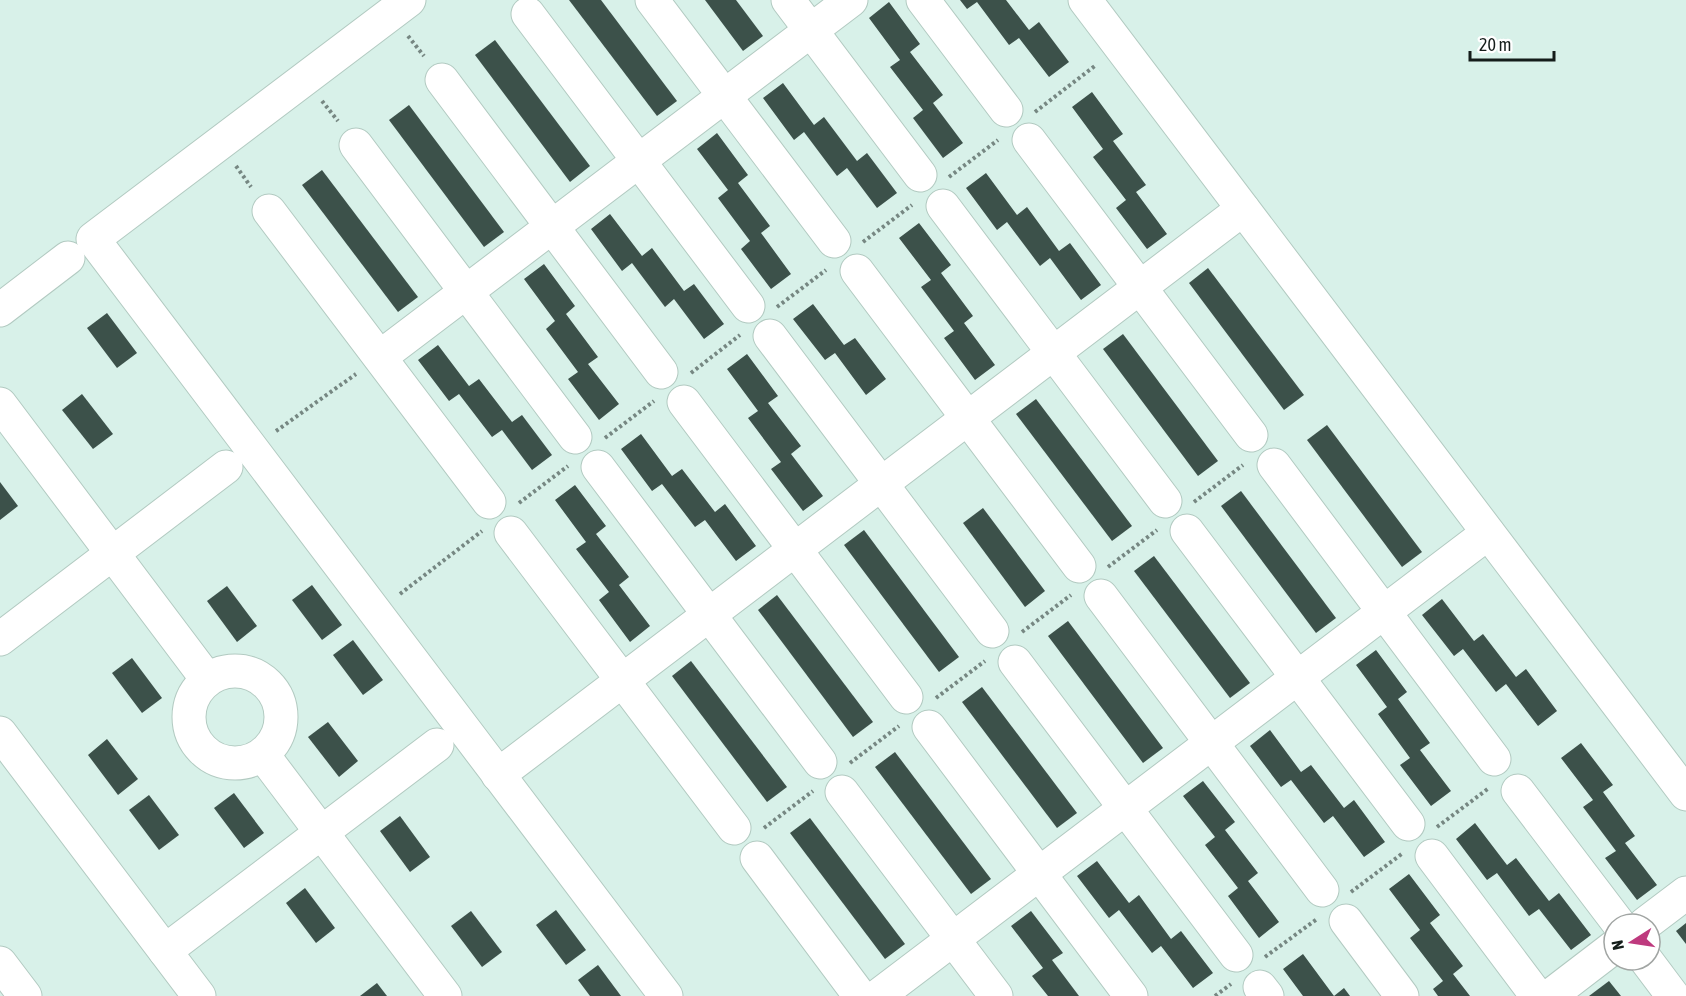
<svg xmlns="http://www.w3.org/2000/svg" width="1686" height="996" font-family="'Asap Condensed',sans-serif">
	<rect width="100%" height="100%" fill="#d8f1e9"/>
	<!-- building -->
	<g fill="#3c514a">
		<path d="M569 0H601L677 101 657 116Z"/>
		<path d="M705 0H736L763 36 743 51Z"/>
		<path d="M960 0H1006L1029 30 1039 22 1069 62 1049 77 1019 38 1009 45 977 2 967 9Z"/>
		<path d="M889 2 920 44 910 52 943 95 933 103 963 143 943 158 913 118 923 110 890 67 900 60 869 18Z"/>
		<path d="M495 40 590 166 570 182 475 55Z"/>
		<path d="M783 83 814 125 824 117 857 161 867 153 897 193 877 208 847 168 837 176 804 132 794 140 763 98Z"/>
		<path d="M1092 92 1123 134 1113 141 1146 185 1136 192 1167 234 1147 249 1116 208 1126 200 1093 157 1103 149 1072 107Z"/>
		<path d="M409 105 504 232 484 247 389 120Z"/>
		<path d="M717 133 748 175 738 183 770 226 761 233 791 274 771 289 741 249 750 241 718 198 728 190 697 149Z"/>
		<path d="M322 170 418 297 398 312 302 185Z"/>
		<path d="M986 173 1017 215 1027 207 1059 251 1070 243 1101 285 1081 300 1050 258 1040 266 1007 222 997 230 966 188Z"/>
		<path d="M610 214 642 256 652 248 684 291 694 284 724 324 704 339 674 299 665 307 632 263 622 271 591 229Z"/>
		<path d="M919 223 951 265 941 273 973 316 964 323 995 365 975 380 944 338 954 331 921 287 931 280 899 238Z"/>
		<path d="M544 264 575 306 566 314 598 357 588 364 619 404 599 420 568 379 578 372 546 329 555 321 524 279Z"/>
		<path d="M1208 268 1304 395 1284 410 1189 283Z"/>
		<path d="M813 304 844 345 855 338 886 379 866 395 835 353 825 360 793 319Z"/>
		<path d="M107 313 137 353 117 368 87 328Z"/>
		<path d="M1123 334 1218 461 1198 476 1103 349Z"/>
		<path d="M438 345 469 386 479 379 512 422 522 415 552 455 532 470 502 430 492 437 459 394 449 401 418 360Z"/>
		<path d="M747 354 778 396 768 403 801 446 791 454 823 496 803 511 771 469 781 462 748 418 758 411 727 369Z"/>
		<path d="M82 394 113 434 93 449 62 410Z"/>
		<path d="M1036 399 1132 526 1112 541 1016 414Z"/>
		<path d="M1327 425 1422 552 1402 567 1307 440Z"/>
		<path d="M641 434 672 476 682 469 715 512 725 504 756 546 736 561 705 520 695 527 662 484 652 491 621 449Z"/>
		<path d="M0 482 18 506 0 520Z"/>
		<path d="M575 485 606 526 596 534 629 577 619 585 650 626 630 642 599 600 609 592 576 549 586 542 555 500Z"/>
		<path d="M1241 491 1336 618 1316 633 1221 506Z"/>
		<path d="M983 508 1045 591 1025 607 963 523Z"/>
		<path d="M864 530 959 657 939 672 844 545Z"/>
		<path d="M1154 556 1250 683 1230 698 1134 571Z"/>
		<path d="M312 585 342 625 322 640 292 600Z"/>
		<path d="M227 586 257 626 237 642 207 601Z"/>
		<path d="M777 595 873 722 853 737 758 610Z"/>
		<path d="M1442 599 1474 641 1483 634 1516 677 1526 669 1557 711 1538 726 1506 684 1496 692 1463 649 1454 656 1422 615Z"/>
		<path d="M1068 621 1163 748 1143 763 1048 636Z"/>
		<path d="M353 640 383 680 363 695 333 655Z"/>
		<path d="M1376 650 1407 692 1398 699 1430 743 1420 750 1451 791 1431 806 1400 765 1410 758 1378 714 1387 707 1356 665Z"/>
		<path d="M132 658 162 698 142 713 112 673Z"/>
		<path d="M691 661 787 787 767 802 672 676Z"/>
		<path d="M982 687 1077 813 1057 828 962 702Z"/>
		<path d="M328 722 358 761 339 777 308 737Z"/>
		<path d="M1270 730 1301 772 1311 765 1344 808 1354 800 1385 842 1364 857 1333 816 1324 823 1291 780 1281 787 1250 746Z"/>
		<path d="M107 739 138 779 118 795 88 755Z"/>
		<path d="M1581 743 1613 785 1603 792 1635 836 1625 843 1657 885 1637 900 1605 858 1616 851 1583 807 1593 800 1561 758Z"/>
		<path d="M895 752 991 879 971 894 875 767Z"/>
		<path d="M1203 781 1235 822 1225 830 1258 873 1248 881 1279 922 1259 938 1228 896 1238 888 1205 845 1215 837 1183 796Z"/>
		<path d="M234 793 264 833 244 848 214 808Z"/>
		<path d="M149 795 179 835 159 850 129 810Z"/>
		<path d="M400 816 430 857 410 872 380 831Z"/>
		<path d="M810 818 905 944 885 959 790 833Z"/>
		<path d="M1475 823 1507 865 1516 858 1549 901 1559 893 1591 935 1571 950 1539 909 1529 916 1497 873 1487 880 1456 839Z"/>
		<path d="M1097 861 1129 903 1139 895 1171 939 1181 931 1213 973 1193 988 1161 946 1152 953 1119 910 1109 918 1077 876Z"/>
		<path d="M1409 874 1440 915 1430 923 1463 966 1453 974 1470 996H1438L1433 989 1443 981 1410 938 1420 930 1389 889Z"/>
		<path d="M305 888 335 928 316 943 286 903Z"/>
		<path d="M556 910 586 950 566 965 536 925Z"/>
		<path d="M471 911 502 952 482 967 451 926Z"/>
		<path d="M1031 911 1063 953 1052 960 1079 996H1048L1032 976 1043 968 1011 926Z"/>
		<path d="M1686 923V944L1676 931Z"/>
		<path d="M1303 954 1334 996 1344 988 1350 996H1303L1283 969Z"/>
		<path d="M598 965 621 996H590L578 980Z"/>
		<path d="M1609 981 1621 996H1589Z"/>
		<path d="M377 983 387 996H360Z"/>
	</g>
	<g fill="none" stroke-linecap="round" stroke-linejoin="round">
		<!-- minor casing -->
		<g stroke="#b2cac1" stroke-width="35">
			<g id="minor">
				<path d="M409 0 93 239 666 996"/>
				<path d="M652 0 834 241"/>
				<path d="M788 0 920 175"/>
				<path d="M923 0 1006 110"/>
				<path d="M1085 0 1686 794"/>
				<path d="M528 14 748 306"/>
				<path d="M442 80 661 372"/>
				<path d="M1029 140 1251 435"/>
				<path d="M356 145 575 437"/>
				<path d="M943 206 1165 501"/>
				<path d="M269 211 489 502"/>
				<path d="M857 271 1079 566"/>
				<path d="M0 310 68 258"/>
				<path d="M770 336 992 631"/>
				<path d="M380 357 851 0"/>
				<path d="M684 402 906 697"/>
				<path d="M0 404 207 679"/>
				<path d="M1274 465 1494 759"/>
				<path d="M598 467 820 762"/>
				<path d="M1187 531 1408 824"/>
				<path d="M511 533 734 828"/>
				<path d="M1101 596 1322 890"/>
				<path d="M0 639 226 467"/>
				<path d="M1015 662 1236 955"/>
				<circle cx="235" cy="717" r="46"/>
				<path d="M929 727 1131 996"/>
				<path d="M0 733 199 996"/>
				<path d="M263 755 445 996"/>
				<path d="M498 775 1243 209"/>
				<path d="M1518 791 1619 924"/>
				<path d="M842 792 996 996"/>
				<path d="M1432 856 1537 996"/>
				<path d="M757 858 860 996"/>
				<path d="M1346 921 1402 996"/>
				<path d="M1645 924 1686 893"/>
				<path d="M165 951 437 745"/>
				<path d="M1646 960 1673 996"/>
				<path d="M0 963 25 996"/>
				<path d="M1260 987 1267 996"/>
				<path d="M878 996 1488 533"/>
				<path d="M1550 996 1614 947"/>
			</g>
		</g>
		<!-- path -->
		<g stroke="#768782" stroke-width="4" stroke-dasharray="3 3" stroke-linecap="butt">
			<path d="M408 36 424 56"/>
			<path d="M322 101 338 121"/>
			<path d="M1035 112 1096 65"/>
			<path d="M236 166 251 187"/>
			<path d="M949 177 998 140"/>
			<path d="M863 242 912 205"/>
			<path d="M777 307 826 270"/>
			<path d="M691 373 740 335"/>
			<path d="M276 431 356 374"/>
			<path d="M605 438 654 401"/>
			<path d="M1194 502 1243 465"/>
			<path d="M519 503 568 466"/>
			<path d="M1108 567 1157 530"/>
			<path d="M400 594 482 531"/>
			<path d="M1022 632 1071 595"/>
			<path d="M936 698 985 661"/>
			<path d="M850 763 899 726"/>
			<path d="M1437 827 1489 788"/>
			<path d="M764 828 813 791"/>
			<path d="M1351 892 1403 853"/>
			<path d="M1265 957 1317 919"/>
			<path d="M1215 996 1231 984"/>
		</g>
		<!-- minor -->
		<use href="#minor" stroke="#fff" stroke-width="33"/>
	</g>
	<!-- north arrow -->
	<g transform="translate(1632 942) rotate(258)"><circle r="28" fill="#ffffff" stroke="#a1a5a3" stroke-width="1.5"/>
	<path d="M0-4.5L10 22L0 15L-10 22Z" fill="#be3a7e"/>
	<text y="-9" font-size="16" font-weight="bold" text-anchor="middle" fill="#141d1a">N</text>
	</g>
	<!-- scale -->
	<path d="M1470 51v9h84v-9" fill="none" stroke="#141d1a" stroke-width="3"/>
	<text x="1479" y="51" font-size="18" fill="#141d1a" stroke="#ffffff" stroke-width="4.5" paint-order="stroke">20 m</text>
</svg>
